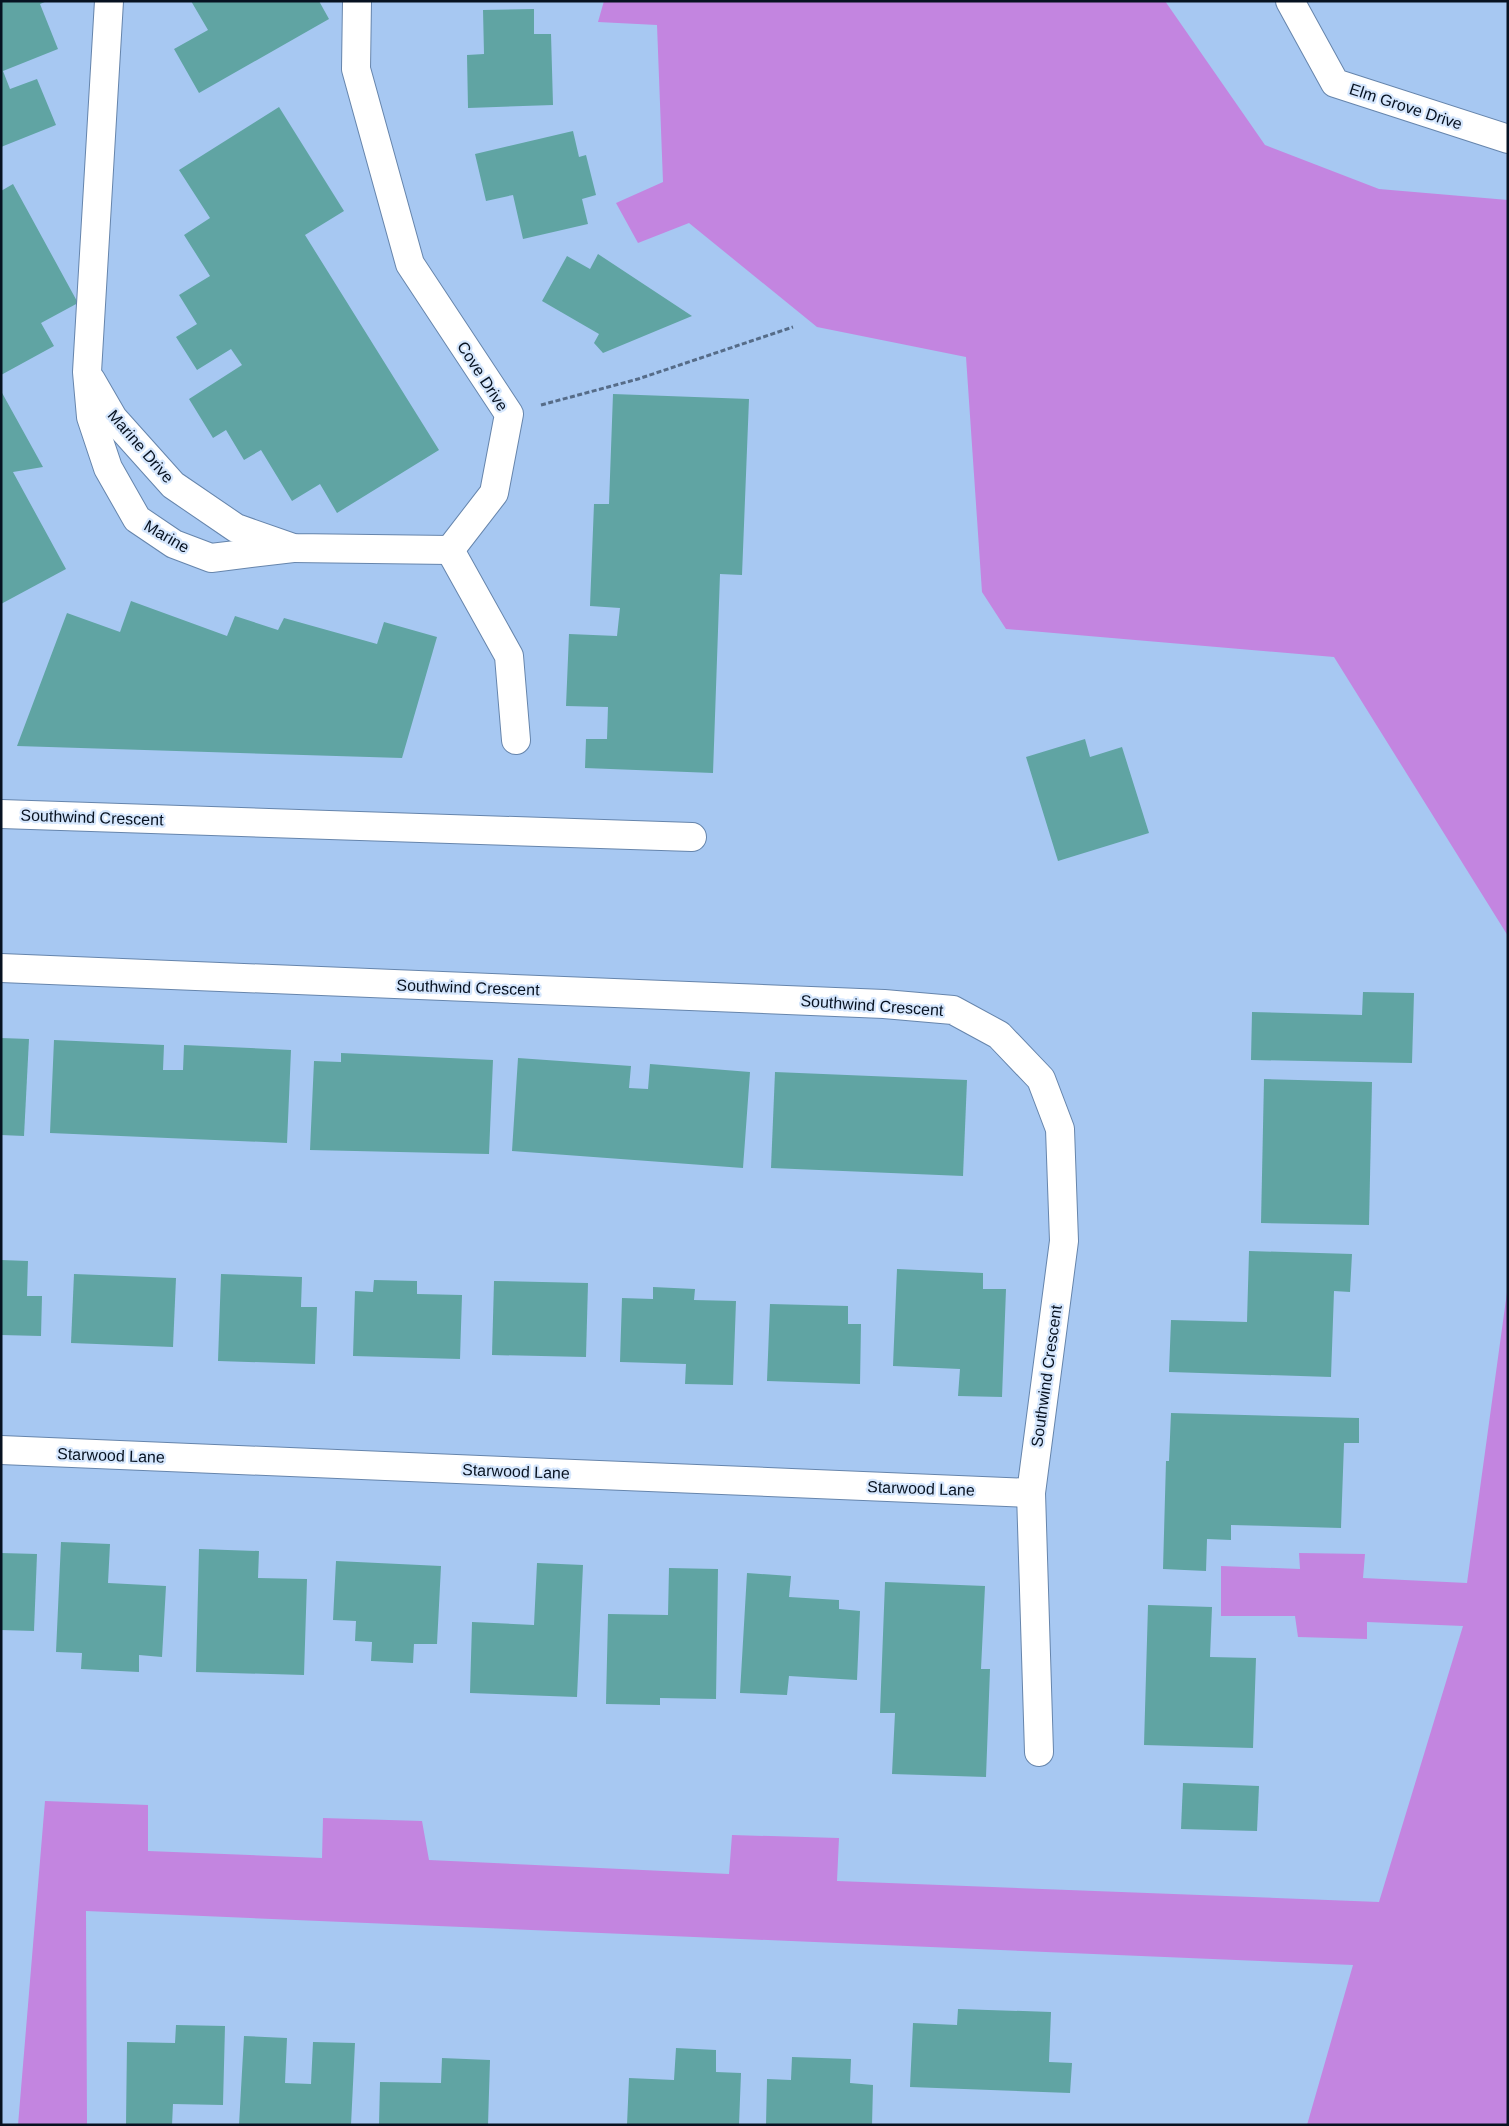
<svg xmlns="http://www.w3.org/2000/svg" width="1509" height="2126" font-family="Arial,sans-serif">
	<rect width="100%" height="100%" fill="#a7c8f2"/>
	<!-- water -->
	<g fill="#c385e0">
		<path d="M604 1H1165L1265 145 1379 189 1508 200V936L1334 657 1006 629 982 592 966 357 817 327 689 223 638 243 616 203 663 182 657 25 598 22Z"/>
		<path d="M1508 1285V2125H1307L1353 1965 86 1911 87 2125H18L45 1801 148 1805V1851L322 1858 323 1818 422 1821 429 1860 729 1874 732 1835 839 1838 837 1881 1379 1902 1463 1626 1367 1622V1639L1298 1637 1295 1616H1221V1566L1300 1569 1299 1553 1365 1554 1363 1578 1467 1583Z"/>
	</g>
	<!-- building -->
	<g fill="#60a4a3">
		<path d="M1 1H47L40 4 58 49 3 71 10 89 37 79 56 125 1 147Z"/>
		<path d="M191 1H319L329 19 199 93 174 49 208 30Z"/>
		<path d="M534 9V34H551L553 105 468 108 467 55 484 54 483 10Z"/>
		<path d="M279 107 344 211 305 235 439 450 337 513 320 484 292 501 261 450 244 460 226 430 213 438 189 399 242 365 231 349 197 370 176 337 197 324 179 295 210 276 184 235 210 218 179 170Z"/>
		<path d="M573 131 579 157 586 155 596 195 582 199 588 224 523 239 513 195 486 201 475 154Z"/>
		<path d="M13 184 78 303 41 323 54 346 1 375V191Z"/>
		<path d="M598 254 692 316 603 353 594 343 599 334 542 301 567 256 590 269Z"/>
		<path d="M1 391 43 467 13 472 66 569 1 604Z"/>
		<path d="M613 394 749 399 742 575 720 574 713 773 585 768 586 739H607L608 707 566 706 569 634 617 636 620 608 590 606 594 504H609Z"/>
		<path d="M131 601 227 636 235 616 278 630 284 618 377 644 384 622 437 637 402 758 17 746 67 613 120 632Z"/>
		<path d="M1085 739 1090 757 1122 747 1149 833 1058 861 1026 757Z"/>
		<path d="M1363 992 1414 993 1412 1063 1251 1060 1252 1012 1362 1015Z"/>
		<path d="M1 1038 29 1039 24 1136 1 1135Z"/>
		<path d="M54 1040 164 1045 163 1070H183L184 1045 291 1050 287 1143 50 1133Z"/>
		<path d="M341 1053 493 1060 489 1154 310 1150 314 1061 341 1062Z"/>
		<path d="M518 1058 631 1066 629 1088 648 1089 650 1064 750 1072 743 1168 512 1151Z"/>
		<path d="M775 1072 967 1080 963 1176 771 1168Z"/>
		<path d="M1264 1079 1372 1082 1369 1225 1261 1223Z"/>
		<path d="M1249 1251 1352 1254 1350 1292 1334 1291 1331 1377 1169 1372 1171 1320 1247 1322Z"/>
		<path d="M1 1260 28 1261 27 1296H42L41 1336 1 1335Z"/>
		<path d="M897 1269 983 1273V1289H1006L1002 1397 958 1396 960 1369 893 1366Z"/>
		<path d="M74 1274 176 1278 173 1347 71 1343Z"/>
		<path d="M221 1274 302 1277 301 1307H317L315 1364 218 1361Z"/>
		<path d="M374 1280 417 1281V1294L462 1295 460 1359 353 1356 355 1291 373 1292Z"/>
		<path d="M494 1281 588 1283 586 1357 492 1355Z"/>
		<path d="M653 1287 695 1289 694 1300 736 1301 733 1385 685 1384 686 1364 620 1362 622 1298 653 1299Z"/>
		<path d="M770 1304 848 1306V1324H861L860 1384 767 1381Z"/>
		<path d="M1171 1413 1359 1418V1443H1344L1341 1528 1231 1525V1540L1207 1539 1206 1571 1163 1569 1166 1461H1169Z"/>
		<path d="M61 1542 110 1544 108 1583 166 1586 162 1657 139 1655V1672L81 1669 82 1653 56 1652Z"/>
		<path d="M199 1549 259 1551 258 1578 307 1579 304 1675 196 1672Z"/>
		<path d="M1 1553 37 1554 34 1631 1 1630Z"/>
		<path d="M336 1561 441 1566 437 1644H414L413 1663 371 1661 372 1642 355 1641 356 1621 333 1620Z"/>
		<path d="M537 1563 583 1565 577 1697 470 1693 472 1622 534 1625Z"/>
		<path d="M669 1568 718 1569 716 1699 660 1698V1705L606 1704 608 1614 668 1615Z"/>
		<path d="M747 1573 791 1576 789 1597 839 1600V1609L860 1611 857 1680 789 1676 787 1695 740 1693Z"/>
		<path d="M885 1582 985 1586 981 1669H990L986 1777 892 1774 895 1713H880Z"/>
		<path d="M1148 1605 1212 1607 1210 1657 1256 1658 1253 1748 1144 1745Z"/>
		<path d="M1183 1783 1259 1786 1257 1831 1181 1829Z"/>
		<path d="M958 2009 1051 2012 1049 2062 1072 2063 1070 2093 910 2087 913 2023 957 2025Z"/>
		<path d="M176 2025 225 2026 223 2105 173 2104 172 2125H126L127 2042 175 2043Z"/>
		<path d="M244 2036 287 2038 285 2083 311 2084 313 2042 355 2043 351 2125H239Z"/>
		<path d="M676 2048 716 2050V2072L741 2073 739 2125H627L629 2078 674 2080Z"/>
		<path d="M792 2057 851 2059 850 2083 873 2085 872 2125H766L767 2079 791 2080Z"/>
		<path d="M442 2058 490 2060 488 2125H379L380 2082 441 2083Z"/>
	</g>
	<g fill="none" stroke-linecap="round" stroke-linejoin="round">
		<!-- street casing -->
		<g stroke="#6685ac" stroke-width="30">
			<g id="street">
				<path d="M109 1 87 372 91 417 108 468 137 519 174 544 211 558 293 548"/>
				<path d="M357 1 356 69 410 264 509 414 494 493 450 550"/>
				<path d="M1290 1 1335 83 1508 139"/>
				<path d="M91 380 113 418 173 485 236 528 293 548 450 550"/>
				<path d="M450 550 509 656 516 740"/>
				<path d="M1 814 692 837"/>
				<path d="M1 968 884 1004 953 1010 999 1035 1041 1079 1060 1129 1064 1241 1031 1493 1039 1752"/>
				<path d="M1 1450 1031 1493"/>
			</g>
		</g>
		<!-- path -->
		<path stroke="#566c88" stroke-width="3" stroke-dasharray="5 2.5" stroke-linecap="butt" d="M541 405 638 379 793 327"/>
		<!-- street -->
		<use href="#street" stroke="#fff" stroke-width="28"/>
	</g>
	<g text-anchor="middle" stroke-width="4.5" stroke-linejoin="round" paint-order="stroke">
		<!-- street labels -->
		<g font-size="16" fill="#071221" stroke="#d6e7fd">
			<text transform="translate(1406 106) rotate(18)" y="6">Elm Grove Drive</text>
			<text transform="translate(483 376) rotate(57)" y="6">Cove Drive</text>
			<text transform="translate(141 446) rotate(49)" y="6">Marine Drive</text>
			<text transform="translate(167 536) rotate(30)" y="6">Marine</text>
			<text transform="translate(92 817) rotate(2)" y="6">Southwind Crescent</text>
			<text transform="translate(468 987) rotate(2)" y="6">Southwind Crescent</text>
			<text transform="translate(872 1005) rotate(4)" y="6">Southwind Crescent</text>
			<text transform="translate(1046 1376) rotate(-82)" y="6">Southwind Crescent</text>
			<text transform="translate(111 1455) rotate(2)" y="6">Starwood Lane</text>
			<text transform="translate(516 1471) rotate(2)" y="6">Starwood Lane</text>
			<text transform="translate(921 1488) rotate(2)" y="6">Starwood Lane</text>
		</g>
	</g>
	<!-- border -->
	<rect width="1509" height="2126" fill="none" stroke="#071221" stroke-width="5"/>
</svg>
